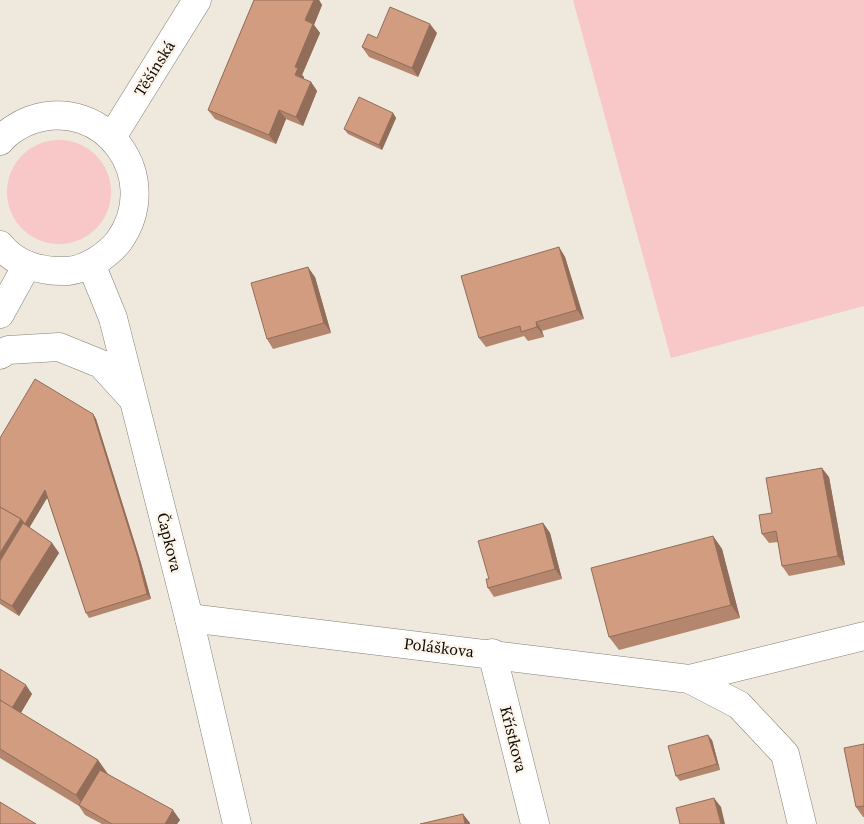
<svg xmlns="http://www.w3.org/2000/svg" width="864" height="824" font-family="'Source Serif 4',serif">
	<rect width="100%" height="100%" fill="#efe8dc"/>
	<!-- green -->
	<g fill="#f8c7c7">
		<path d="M573 0H864V306L671 358Z"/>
		<circle cx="59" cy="192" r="52"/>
	</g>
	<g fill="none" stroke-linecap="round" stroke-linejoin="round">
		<!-- minor casing -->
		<g stroke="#857f74" stroke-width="29">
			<g id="minor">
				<path d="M91 264 113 318 189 618 237 824"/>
				<path d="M0 355 8 350 59 347 101 364 132 398"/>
				<path d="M189 618 689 679 739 705 785 754 802 824"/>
				<path d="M492 653 535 824"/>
				<path d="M689 679 864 636"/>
			</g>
		</g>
		<!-- major casing -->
		<g stroke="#857f74" stroke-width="29">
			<g id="major">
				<path d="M112 137 197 0"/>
				<path d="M0 141C7 132 20 124 31 120 105 95 164 178 119 241 107 256 87 269 68 271 42 272 16 265 0 245"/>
				<path d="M0 314 27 265"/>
			</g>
		</g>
		<!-- minor -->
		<use href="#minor" stroke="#fff" stroke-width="28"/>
		<!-- major -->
		<use href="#major" stroke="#fff" stroke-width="28"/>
	</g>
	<!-- wall -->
	<g fill="#b4866d">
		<path d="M254 0H319L322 5 314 25 320 33 302 75 304 77V79L311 82 317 91 303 126 286 119 276 144 215 119 208 110Z"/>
		<path d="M437 33 418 77 369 57 362 47 377 38Z"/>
		<path d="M393 113 396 118 382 150 348 134 344 129Z"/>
		<path d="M559 247 565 257 584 319 542 331 544 337 528 341 524 336 486 347 479 338Z"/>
		<path d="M315 277 331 333 273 349 267 339Z"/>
		<path d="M93 414 96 419 141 563 151 599 89 618 86 613 47 497 29 527 52 543 59 553 19 616 0 604V438Z"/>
		<path d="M829 477 845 565 789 576 782 566 778 542 769 543 762 534 772 513Z"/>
		<path d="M543 523 550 533 562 579 494 597 488 588 489 579Z"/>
		<path d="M713 536 722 549 740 618 619 650 609 637Z"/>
		<path d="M0 669 32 694 21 713 98 760 108 774 180 820 177 824H102L85 815 79 806 0 758Z"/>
		<path d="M712 740 720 770 680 781 676 776Z"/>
		<path d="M864 744V817H863L856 807Z"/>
	</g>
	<!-- shaded-wall -->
	<g fill="#926d59">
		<path d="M314 0H319L322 5 314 25 320 33 302 75 304 77 301 85 295 75V67L305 20Z"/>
		<path d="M430 24 437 33 418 77 412 68Z"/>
		<path d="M311 82 317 91 303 126 296 117Z"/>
		<path d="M279 110 286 119 276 144 269 135Z"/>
		<path d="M393 113 396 118 382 150 379 145Z"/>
		<path d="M559 247 565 257 584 319 577 310Z"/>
		<path d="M308 267 315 277 331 333 324 323Z"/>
		<path d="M536 322 542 331 544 337 537 327Z"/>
		<path d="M93 414 96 419 141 563 151 599 147 594Z"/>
		<path d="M822 468 829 477 845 565 838 556Z"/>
		<path d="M45 490 49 495 28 530 0 581V553L21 519Z"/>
		<path d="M543 523 550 533 562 579 555 569Z"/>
		<path d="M713 536 722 549 740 618 731 605Z"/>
		<path d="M52 543 59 553 19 616 12 606Z"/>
		<path d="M26 685 32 694 17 719 10 710Z"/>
		<path d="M708 735 712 740 720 770 717 764Z"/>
		<path d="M98 760 109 776 87 810 76 795Z"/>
		<path d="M714 798 721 807 725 824H721Z"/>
		<path d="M173 810 180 820 177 824H165Z"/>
		<path d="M463 814 470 823V824H465Z"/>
	</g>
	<!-- building -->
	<g fill="#d19c7f" stroke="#926d59">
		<path d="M254 0H314L305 20 313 24 295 67 298 68 295 75 311 82 296 117 279 110 269 135 208 110Z"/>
		<path d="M390 7 430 24 412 68 362 47 368 34 377 38Z"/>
		<path d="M359 97 393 113 379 145 344 129Z"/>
		<path d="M559 247 577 310 536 322 537 327 521 332 520 326 479 338 461 276Z"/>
		<path d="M308 267 324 323 267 339 251 283Z"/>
		<path d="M35 379 93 414 138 558 147 594 86 613 45 490 25 524 21 519 0 507V438Z"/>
		<path d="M822 468 838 556 782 566 776 531 762 534 759 515 772 513 766 478Z"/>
		<path d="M0 507 21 519 0 553Z"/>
		<path d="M23 523 52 543 12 606 0 599V561Z"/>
		<path d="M543 523 555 569 488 588 486 579H489L478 541Z"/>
		<path d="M713 536 731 605 609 637 591 568Z"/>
		<path d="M0 669 26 685 12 708 0 700Z"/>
		<path d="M0 700 98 760 76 795 0 749Z"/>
		<path d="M708 735 717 764 676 776 668 746Z"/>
		<path d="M864 744V806L856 807 844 748Z"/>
		<path d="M100 770 173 810 165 824H112L79 805Z"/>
		<path d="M714 798 721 824H680L676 808Z"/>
		<path d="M0 802 36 824H0Z"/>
		<path d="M463 814 465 824H420Z"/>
	</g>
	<g text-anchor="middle" stroke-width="5" stroke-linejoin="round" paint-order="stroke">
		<!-- street labels -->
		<g font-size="16" fill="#0f0c08" stroke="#fdf5e9">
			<text transform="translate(154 68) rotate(-58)" y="6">Těšínská</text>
			<text transform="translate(170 542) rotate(76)" y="6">Čapkova</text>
			<text transform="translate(439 647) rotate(7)" y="6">Poláškova</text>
			<text transform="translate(514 739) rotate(76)" y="6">Křístkova</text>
		</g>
	</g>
</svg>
